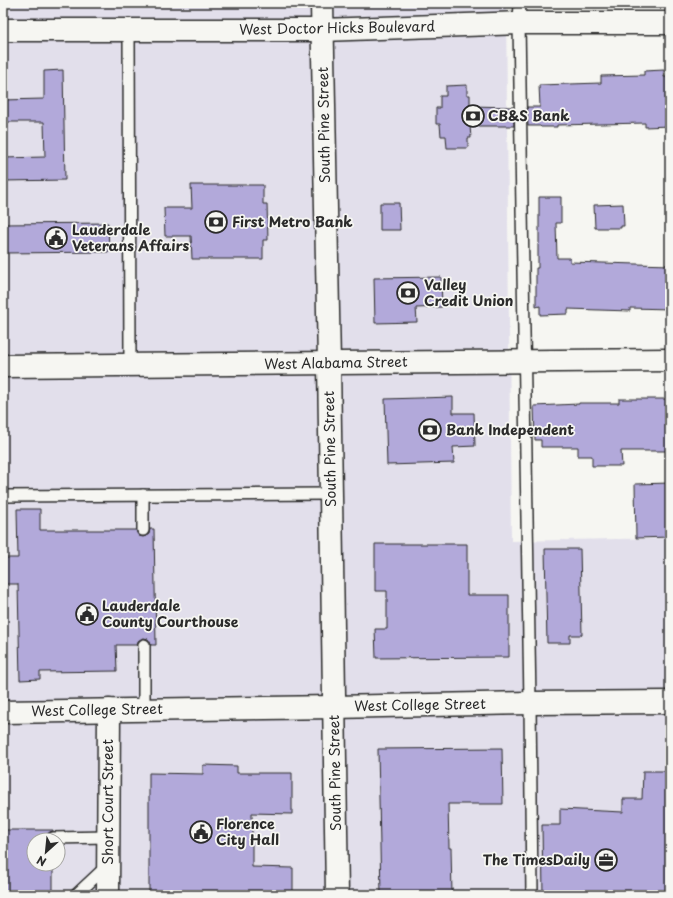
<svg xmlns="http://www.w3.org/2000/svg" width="673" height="898" font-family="'Playpen Sans',sans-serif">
	<rect width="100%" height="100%" fill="#f6f6f2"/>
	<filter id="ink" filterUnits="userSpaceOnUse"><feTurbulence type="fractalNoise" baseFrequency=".025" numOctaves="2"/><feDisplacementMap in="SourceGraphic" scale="8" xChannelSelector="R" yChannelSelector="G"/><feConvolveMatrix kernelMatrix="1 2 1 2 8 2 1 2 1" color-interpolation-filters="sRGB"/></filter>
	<g filter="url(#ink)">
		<!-- built -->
		<path fill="#e2dfeb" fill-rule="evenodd" d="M3 3H506L511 541 670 538V895H3ZM34 840H58V864H34Z"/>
		<!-- building -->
		<g fill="#b2a9da" stroke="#2b2b2b">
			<path d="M63 70 65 180 3 181V158L45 157 44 122H3V100L44 99V71Z"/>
			<path d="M664 70V77H670V126L645 127V123L557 125V127H541L540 126H528L527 107H540L539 85 601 83V76L644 75V71Z"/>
			<path d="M467 85V95H470V106L513 107 514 126H470L471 138H468V148H447L446 136H441L440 124H436V108H440V96H446V86Z"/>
			<path d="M191 185H263V204H267L268 240H263V259H192L191 236H165L164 208H192Z"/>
			<path d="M539 197H561V223H556L557 258H570V262L670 265V309L630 308V311L568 309V314L540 315V306L536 307V268H538V244H539Z"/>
			<path d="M380 203H399L400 230H380Z"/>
			<path d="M623 204 624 226H621V228H595L594 205Z"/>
			<path d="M108 223 109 252 3 253V224Z"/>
			<path d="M441 277 442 307 416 308 417 322 375 323 374 278Z"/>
			<path d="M453 397V413H474L475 446 453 447 454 463 387 465 385 399Z"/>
			<path d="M619 399H670V451H621L622 466H592V456H578V447H541V440H535L534 406 579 404V403H619Z"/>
			<path d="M670 483V537L636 538 635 484Z"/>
			<path d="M17 509H40V530H136L137 533 139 536 143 537 146 536 149 534 150 529H154L156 645H151L150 642 148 639 144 638 141 639 138 641 137 645H116L117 671 40 672V679L20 680 18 584H3V558H18Z"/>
			<path d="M375 544H467V595H509V657L376 658 375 629H387V591H375Z"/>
			<path d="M545 549H580L582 635H570V643H547Z"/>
			<path d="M502 748 503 804H448L449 848H451L452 895H381L378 749Z"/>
			<path d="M203 765 237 766V773H292V814L252 813V867L293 868V895H149V773L203 774Z"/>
			<path d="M643 771H670V895H543L542 825H560V809L623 812V799H642Z"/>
			<path d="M3 830H53V831L50 832 47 834 46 840H34V864H53V895H3Z"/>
		</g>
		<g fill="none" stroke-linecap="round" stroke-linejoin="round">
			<!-- service casing -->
			<g stroke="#2b2b2b" stroke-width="14">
				<g id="service">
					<path d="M520 3 519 23 530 703 532 895"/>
					<path d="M129 30 130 365"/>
					<path d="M143 495V530"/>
					<path d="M3 496 331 494"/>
					<path d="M144 645V710"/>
					<path d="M53 838 108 837"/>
					<path d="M77 895V894L108 865"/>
				</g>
			</g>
			<!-- minor casing -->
			<g stroke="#2b2b2b" stroke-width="25">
				<g id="minor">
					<path d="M3 366 670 360"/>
					<path d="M108 895 109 710"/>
				</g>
			</g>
			<!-- tertiary casing -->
			<g stroke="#2b2b2b" stroke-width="25">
				<g id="tertiary">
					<path d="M3 30H322L519 23H670"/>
					<path d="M3 712 334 707 530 703 670 702"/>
				</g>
			</g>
			<!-- secondary casing -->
			<g stroke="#2b2b2b" stroke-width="25">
				<path id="secondary" d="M322 3 329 363 337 895"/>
			</g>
			<!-- service -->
			<use href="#service" stroke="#f6f6f2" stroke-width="11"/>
			<!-- minor -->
			<use href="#minor" stroke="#f6f6f2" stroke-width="22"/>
			<!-- tertiary -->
			<use href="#tertiary" stroke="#f6f6f2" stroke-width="22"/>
			<!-- secondary -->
			<use href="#secondary" stroke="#f6f6f2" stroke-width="22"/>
		</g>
	</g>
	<!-- icons -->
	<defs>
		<g id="bank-ring" transform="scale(1.15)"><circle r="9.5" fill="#f6f6f2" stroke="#2b2b2b" stroke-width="1.5"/><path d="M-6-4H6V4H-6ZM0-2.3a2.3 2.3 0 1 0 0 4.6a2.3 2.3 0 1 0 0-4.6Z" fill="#2b2b2b"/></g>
		<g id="civic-ring" transform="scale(1.15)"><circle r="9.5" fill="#f6f6f2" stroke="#2b2b2b" stroke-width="1.5"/><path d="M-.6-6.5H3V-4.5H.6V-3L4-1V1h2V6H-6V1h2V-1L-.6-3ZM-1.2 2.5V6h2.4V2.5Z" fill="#2b2b2b"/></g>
		<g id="office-ring" transform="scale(1.15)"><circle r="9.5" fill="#f6f6f2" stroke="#2b2b2b" stroke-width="1.5"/><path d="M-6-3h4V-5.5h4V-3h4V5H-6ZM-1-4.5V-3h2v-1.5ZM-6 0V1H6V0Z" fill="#2b2b2b"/></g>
	</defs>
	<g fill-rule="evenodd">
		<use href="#bank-ring" x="473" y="116"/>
		<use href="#bank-ring" x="216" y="222"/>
		<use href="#civic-ring" x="56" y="238"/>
		<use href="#bank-ring" x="408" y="293"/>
		<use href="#bank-ring" x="430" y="430"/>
		<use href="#civic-ring" x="87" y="614"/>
		<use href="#civic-ring" x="201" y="832"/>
		<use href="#office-ring" x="606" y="860"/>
	</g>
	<g text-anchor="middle" stroke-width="3.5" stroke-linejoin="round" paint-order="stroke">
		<!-- street labels -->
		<g font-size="14" fill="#2b2b2b" stroke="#f6f6f2">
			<text transform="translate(337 28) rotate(-1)" y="5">West Doctor Hicks Boulevard</text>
			<text transform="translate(324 125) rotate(-91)" y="5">South Pine Street</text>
			<text transform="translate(336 363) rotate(-1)" y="5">West Alabama Street</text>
			<text transform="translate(330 449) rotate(-91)" y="5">South Pine Street</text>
			<text transform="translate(420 705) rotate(-1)" y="5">West College Street</text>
			<text transform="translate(97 710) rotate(-1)" y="5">West College Street</text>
			<text transform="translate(335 773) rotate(-91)" y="5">South Pine Street</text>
			<text transform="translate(108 802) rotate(-90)" y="5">Short Court Street</text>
		</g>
		<!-- poi labels -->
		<g font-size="14" font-weight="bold" fill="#2b2b2b" stroke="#f6f6f2" text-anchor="start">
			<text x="488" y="121">CB&amp;S Bank</text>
			<text x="232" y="227">First Metro Bank</text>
			<text x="72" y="235">Lauderdale<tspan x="72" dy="16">Veterans Affairs</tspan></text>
			<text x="424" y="290">Valley<tspan x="424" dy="16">Credit Union</tspan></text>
			<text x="446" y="435">Bank Independent</text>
			<text x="102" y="611">Lauderdale<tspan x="102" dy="16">County Courthouse</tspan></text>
			<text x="216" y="829">Florence<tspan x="216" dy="16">City Hall</tspan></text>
			<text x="590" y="865" text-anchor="end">The TimesDaily</text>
		</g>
	</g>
	<!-- margin -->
	<rect width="673" height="898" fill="none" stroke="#f6f6f2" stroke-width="16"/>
	<rect x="8" y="8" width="657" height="882" fill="none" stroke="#2b2b2b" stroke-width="1.5" filter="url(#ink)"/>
	<!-- north arrow -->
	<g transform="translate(46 852) rotate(207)"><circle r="19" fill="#f6f6f2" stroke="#a5a5a2"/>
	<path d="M0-3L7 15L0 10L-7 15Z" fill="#2b2b2b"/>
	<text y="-6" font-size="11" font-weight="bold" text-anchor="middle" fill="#2b2b2b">N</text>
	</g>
</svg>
